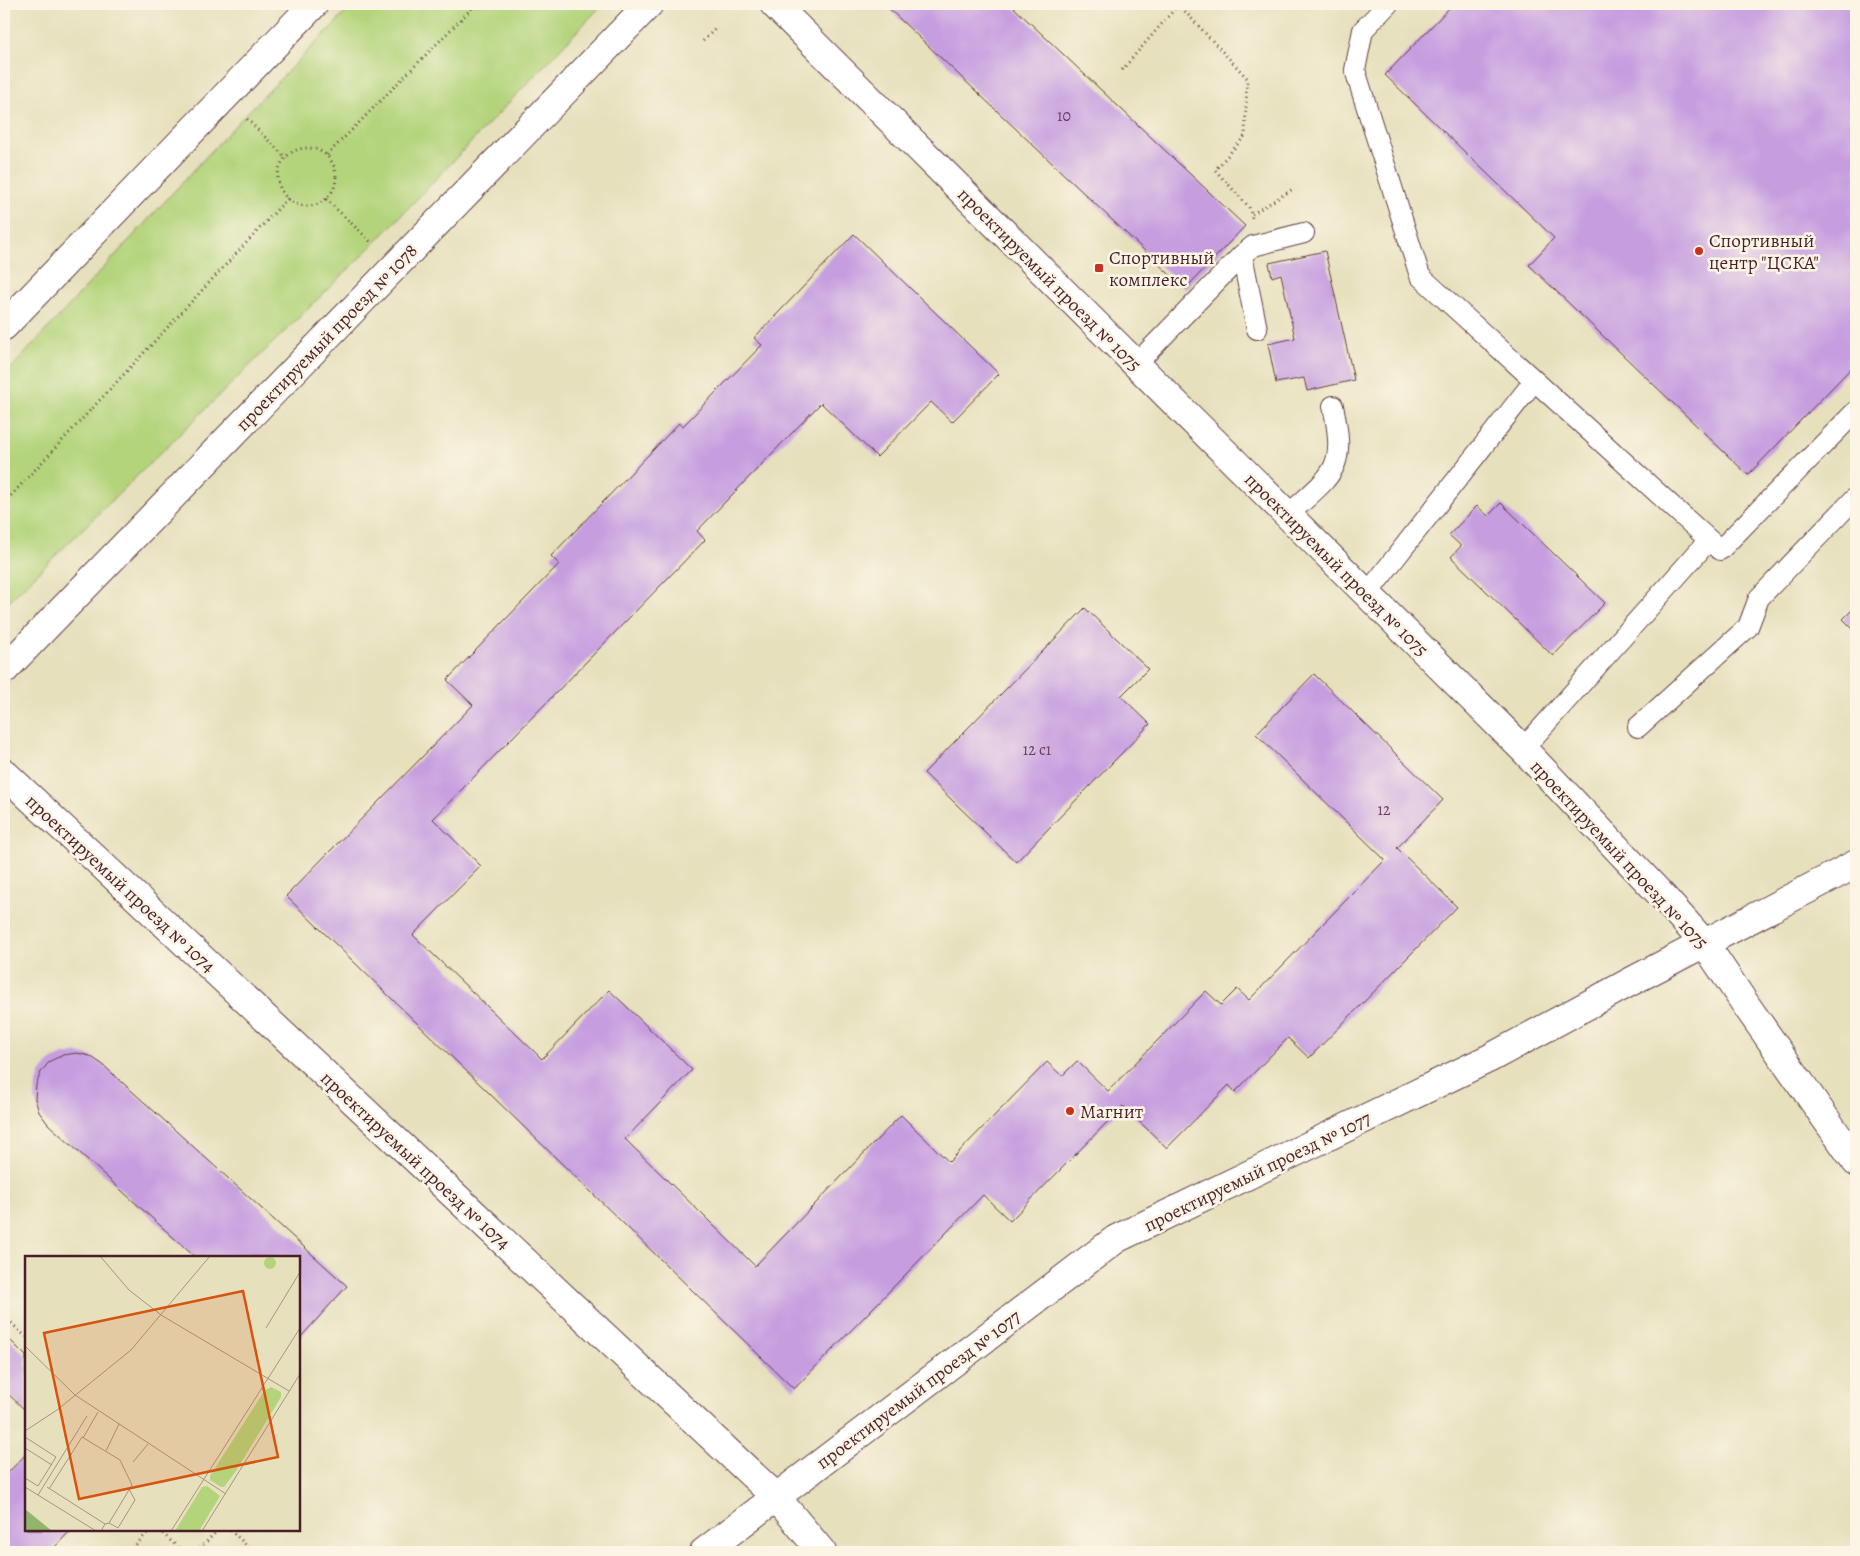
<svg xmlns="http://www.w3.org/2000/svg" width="1860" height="1556" font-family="Alegreya,serif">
	<rect width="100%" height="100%" fill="#fcf5e5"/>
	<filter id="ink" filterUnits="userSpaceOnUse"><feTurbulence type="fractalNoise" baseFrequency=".02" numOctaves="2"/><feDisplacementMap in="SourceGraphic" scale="10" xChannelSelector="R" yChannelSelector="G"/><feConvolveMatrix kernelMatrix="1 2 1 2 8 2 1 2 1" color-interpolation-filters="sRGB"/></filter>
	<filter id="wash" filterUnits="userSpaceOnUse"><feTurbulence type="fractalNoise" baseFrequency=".0096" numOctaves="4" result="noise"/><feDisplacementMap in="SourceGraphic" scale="20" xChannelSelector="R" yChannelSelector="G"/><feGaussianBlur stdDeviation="1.12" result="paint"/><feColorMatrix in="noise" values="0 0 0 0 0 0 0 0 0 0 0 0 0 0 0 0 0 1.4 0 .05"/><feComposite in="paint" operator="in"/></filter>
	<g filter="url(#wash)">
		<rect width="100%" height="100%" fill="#e6e0bd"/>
		<!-- green -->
		<path fill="#b4d47b" stroke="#7f7a53" d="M354 4H603L368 250 4 606V376L239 121Z"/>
		<g id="blocks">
			<!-- building -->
			<g fill="#c69ee0">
				<path d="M884 4H1010L1245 226 1185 289Z"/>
				<path d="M1453 4H1846L1856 14V363L1748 475 1529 265 1554 238 1385 75Z"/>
				<path d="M854 234 999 374 952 422 931 402 877 457 821 403 697 531 705 540 433 819 481 866 413 935 542 1059 609 990 623 1003 692 1070 625 1139 755 1266 901 1115 949 1162 1047 1062 1062 1076 1077 1061 1108 1091 1206 991 1221 1005 1237 989 1249 1000 1385 860 1256 734 1314 674 1443 800 1397 848 1457 907 1309 1058 1288 1038 1235 1092 1229 1085 1167 1148 1123 1106 1010 1221 983 1195 794 1389 286 896 473 705 447 680 559 564 551 556 679 423 683 426 762 345 754 338Z"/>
				<path d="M1325 251 1354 380 1307 391 1304 378 1276 383 1268 344 1295 338 1281 274 1272 277 1269 263Z"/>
				<path d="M1501 503 1605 603 1553 656 1451 557 1461 546 1449 535 1477 506 1488 516Z"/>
				<path d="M1856 606V632L1843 619Z"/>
				<path d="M1085 608 1148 669 1121 696 1150 724 1016 862 924 773Z"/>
				<path d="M77 1053 90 1056 102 1064 347 1286 299 1339V1257H195L48 1124 39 1112 35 1099 36 1085 41 1072 50 1061 63 1055Z"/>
				<path d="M4 1334 26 1356V1411L4 1390Z"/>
				<path d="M26 1454V1530H71L50 1552H4V1477Z"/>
			</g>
		</g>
	</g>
	<g filter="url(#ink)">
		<use href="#blocks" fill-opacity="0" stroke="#613c41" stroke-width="1"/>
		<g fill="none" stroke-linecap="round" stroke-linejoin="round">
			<!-- lane casing -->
			<g stroke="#613c41" stroke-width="22">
				<g id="lane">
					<path d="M1388 4 1363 30 1355 70 1420 276 1720 550 1856 411"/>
					<path d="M1242 255 1257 329"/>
					<path d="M1136 364 1242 255 1253 246 1304 233"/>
					<path d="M1288 515C1333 473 1347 471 1333 406"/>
					<path d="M1367 594 1534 381"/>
					<path d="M1638 727 1748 627 1759 598 1856 497"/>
					<path d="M1523 749 1709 540"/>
				</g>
			</g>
			<!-- street casing -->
			<g stroke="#613c41" stroke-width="30">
				<g id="street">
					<path d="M774 4 1523 749 1664 898 1705 944 1746 1005 1856 1162"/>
					<path d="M4 326 314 4"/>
					<path d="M4 670 649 4"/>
					<path d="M4 773 776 1497 822 1552"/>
					<path d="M704 1552 1116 1239 1490 1058 1632 981 1856 864"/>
				</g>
			</g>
			<!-- path -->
			<g stroke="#613c41" stroke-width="3" stroke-dasharray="1 4" stroke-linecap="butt">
				<path d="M1178 4 1247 78 1245 136 1215 170 1249 207 1252 218"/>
				<path d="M703 41 717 27"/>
				<path d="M1122 70 1178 5"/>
				<path d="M247 119 286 158"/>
				<circle cx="307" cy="177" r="29"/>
				<path d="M327 155 476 4"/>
				<path d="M326 199 372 243"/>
				<path d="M1252 214 1293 189"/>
				<path d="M4 503 288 198"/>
				<path d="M4 1316 26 1337"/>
				<path d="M159 1530 183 1552"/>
				<path d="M230 1530 254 1552"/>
				<path d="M129 1552 150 1530"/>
				<path d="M196 1552 218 1530"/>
			</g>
			<!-- lane -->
			<use href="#lane" stroke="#fff" stroke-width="20"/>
			<!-- street -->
			<use href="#street" stroke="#fff" stroke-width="28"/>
		</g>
	</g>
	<!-- markers -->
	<g fill="#c8321e" stroke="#fcf5e5" stroke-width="2">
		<circle cx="1699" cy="251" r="5"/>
		<rect x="1094" y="263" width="10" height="10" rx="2.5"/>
		<circle cx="1070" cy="1111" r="5"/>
	</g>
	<g text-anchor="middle" stroke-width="5" stroke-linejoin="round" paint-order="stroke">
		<!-- number labels -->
		<g font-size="16" fill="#693f58">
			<text x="1064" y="121">10</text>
			<text x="1037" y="755">12 с1</text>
			<text x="1384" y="815">12</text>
		</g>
		<!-- poi labels -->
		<g font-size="19" fill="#4a1f2b" stroke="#fcf5e5" text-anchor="start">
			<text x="1709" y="247">Спортивный<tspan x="1709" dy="22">центр "ЦСКА"</tspan></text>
			<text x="1109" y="264">Спортивный<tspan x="1109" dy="22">комплекс</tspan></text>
			<text x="1080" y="1118">Магнит</text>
		</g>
		<!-- street labels -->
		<g font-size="19" fill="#4a1f2b" stroke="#fcf5e5">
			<text transform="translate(1050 279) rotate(45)" y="7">проектируемый проезд № 1075</text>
			<text transform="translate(326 337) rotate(-46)" y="7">проектируемый проезд № 1078</text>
			<text transform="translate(1337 564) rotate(45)" y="7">проектируемый проезд № 1075</text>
			<text transform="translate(1620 854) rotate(47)" y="7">проектируемый проезд № 1075</text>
			<text transform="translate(121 883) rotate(43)" y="7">проектируемый проезд № 1074</text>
			<text transform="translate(416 1160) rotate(43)" y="7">проектируемый проезд № 1074</text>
			<text transform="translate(1257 1171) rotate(-26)" y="7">проектируемый проезд № 1077</text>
			<text transform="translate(918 1389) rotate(-37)" y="7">проектируемый проезд № 1077</text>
		</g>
	</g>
	<!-- overview -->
	<g transform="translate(25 1256)">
		<rect width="275" height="275" fill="#e6e0bd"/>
		<path d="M239 7a6 6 0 1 1 12 0a6 6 0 1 1-12 0ZM246 131 256 136V141L211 215 199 231H196L185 224V220L240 134ZM182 230 195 240 174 275H150L177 231Z" fill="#b4d47b"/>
		<path d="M0 253 27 275H0Z" fill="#8fb66b"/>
		<path fill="none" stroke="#a89383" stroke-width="1" d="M75 0 104 34 136 59 264 135M241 72 275 16M0 90 50 139 201 238M0 175 32 154 106 94 185 0M0 181 31 201 13 230 0 222M58 182 73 156M0 192 27 209M81 195 94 168M108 206 123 188M0 231 71 275M22 231 80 268 76 275M24 233 57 181 95 204 107 229 84 267 80 268M13 239 62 160M84 267 93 272 110 244 104 233M146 275 275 72M177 275 275 118"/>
		<path fill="#d8530f" fill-opacity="0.15" stroke="#d8530f" stroke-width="2.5" d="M218 35 253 201 54 243 19 77Z"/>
		<rect width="275" height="275" fill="none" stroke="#4a1f2b" stroke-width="2.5"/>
	</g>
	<!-- margin -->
	<rect width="1860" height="1556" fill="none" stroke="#fcf5e5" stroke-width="20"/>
</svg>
